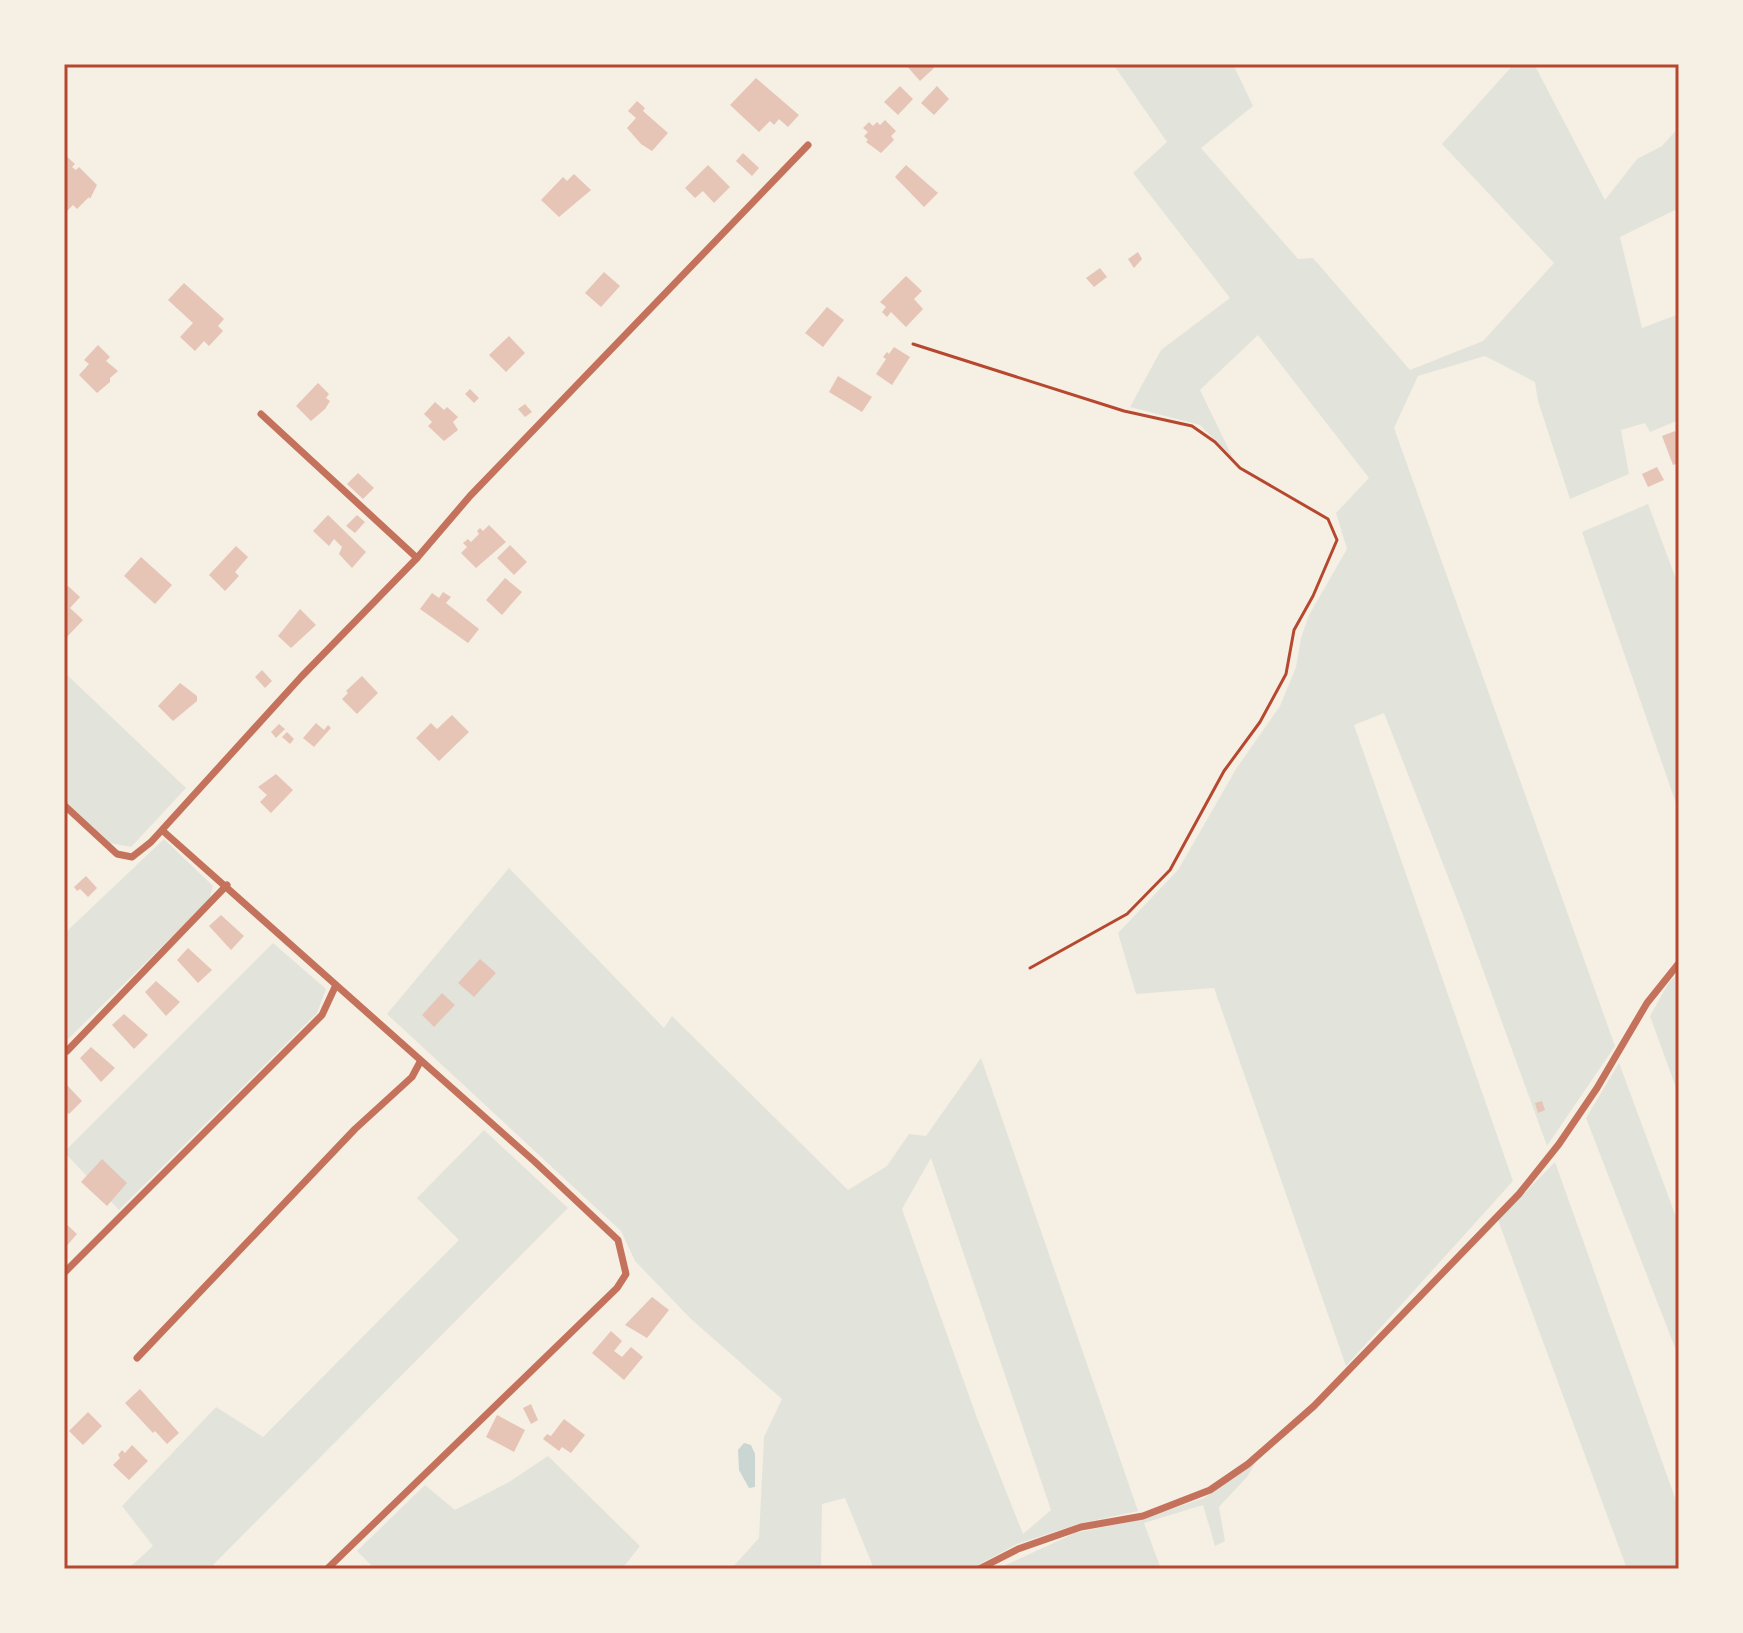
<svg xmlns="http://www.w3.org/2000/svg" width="1743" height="1633" font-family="Bitter,serif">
	<rect width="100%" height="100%" fill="#f6efe4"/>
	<!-- green -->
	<g fill="#e2e4dc" fill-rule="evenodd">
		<path d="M1113 64H1233L1253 106 1201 148 1298 259 1313 258 1410 370 1483 341 1554 263 1442 144 1514 64H1534L1605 200 1637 159 1662 146 1679 127V208L1620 237 1642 328 1679 314V420L1650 432 1645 423 1621 430 1629 474 1570 499 1538 401 1535 382 1485 356 1418 376 1394 428 1615 1046 1547 1146 1463 915 1384 713 1354 725 1513 1181 1346 1366 1214 988 1136 994 1118 933 1178 870 1236 769 1280 706 1296 667 1301 638 1309 615 1347 549 1336 513 1369 478 1258 335 1200 390 1233 458 1200 425 1130 407 1161 350 1230 298 1133 173 1167 142Z"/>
		<path d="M1648 504 1679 587V812L1582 532Z"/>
		<path d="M64 672 186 788 131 847 110 843 64 800Z"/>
		<path d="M164 839 213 886 209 900 64 1043V934Z"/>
		<path d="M509 868 664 1028 672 1016 848 1190 887 1166 909 1134 926 1136 981 1058 1138 1511 1078 1524 1017 1544 971 1569H874L845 1498 822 1504 821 1569H731L759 1538 764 1437 782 1399 691 1319 635 1261 621 1231 387 1014ZM931 1158 1051 1510 1023 1534 977 1418 902 1209Z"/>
		<path d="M273 943 326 989 317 1013 119 1210 64 1152Z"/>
		<path d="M1679 971V1096L1650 1016 1668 984Z"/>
		<path d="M1619 1063 1679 1225V1358L1586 1118Z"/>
		<path d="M484 1130 568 1208 209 1569H128L153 1546 122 1506 216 1407 263 1437 459 1240 417 1198Z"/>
		<path d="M1555 1162 1679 1509V1569H1627L1498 1220Z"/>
		<path d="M548 1456 640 1546 622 1569H375L357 1551 425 1485 455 1510 509 1482Z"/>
		<path d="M1256 1462 1247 1477 1219 1507 1225 1541 1215 1546 1203 1505 1144 1523 1161 1569H997L1075 1533 1142 1519 1204 1498Z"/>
	</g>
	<!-- water -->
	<path fill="#c9d6d2" d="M744 1443 751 1445 755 1454V1487L749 1488 739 1470 738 1450Z"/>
	<!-- building -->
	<g fill="#e6c5b7">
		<path d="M905 64H930L934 68 920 81Z"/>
		<path d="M756 78 799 115 788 127 779 119 774 125 770 121 759 132 730 105Z"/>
		<path d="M900 86 913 99 898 115 884 102Z"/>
		<path d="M937 86 949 99 934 115 921 103Z"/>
		<path d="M637 101 645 108 643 111 668 133 652 151 641 144 627 128 636 118 628 111Z"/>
		<path d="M885 120 896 131 891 136 894 140 881 153 866 142 868 140 864 136 868 132 863 128 869 122 873 126 877 122 880 125Z"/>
		<path d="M743 153 759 168 752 176 736 161Z"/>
		<path d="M64 154 75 164 72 167 76 170 79 167 97 185 90 199 89 197 77 209 73 205 64 214Z"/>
		<path d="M708 165 730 187 714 203 703 191 695 198 685 188Z"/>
		<path d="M906 165 938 193 924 207 895 177Z"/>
		<path d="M574 174 591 190 559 217 541 200 563 177 567 181Z"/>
		<path d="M1138 252 1142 259 1134 268 1128 259Z"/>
		<path d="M1100 268 1107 277 1094 287 1086 278Z"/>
		<path d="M604 272 620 286 601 307 585 293Z"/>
		<path d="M906 276 922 291 914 299 923 309 906 327 891 312 887 317 882 312 886 307 880 302Z"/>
		<path d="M184 283 224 319 218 326 223 331 209 346 204 341 195 351 180 337 193 323 168 300Z"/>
		<path d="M827 307 844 320 823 347 805 333Z"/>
		<path d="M509 336 525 353 506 372 489 355Z"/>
		<path d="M98 345 110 357 106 361 118 371 110 378V382L97 393 79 375 89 364 84 360Z"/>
		<path d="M894 347 910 357 892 385 876 374 886 359 883 357 887 352 889 354Z"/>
		<path d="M838 376 872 397 862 412 829 392Z"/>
		<path d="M318 383 329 394 326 398 330 401 325 409 311 421 296 406Z"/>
		<path d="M470 389 479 398 474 403 465 394Z"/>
		<path d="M435 402 444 410 447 407 458 417 453 422 458 430 444 441 428 426 432 422 424 414Z"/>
		<path d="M525 404 532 412 525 417 518 409Z"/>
		<path d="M1675 431 1679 442V463L1673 465 1662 436Z"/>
		<path d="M1657 467 1664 480 1648 487 1642 474Z"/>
		<path d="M358 473 374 488 363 499 347 484Z"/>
		<path d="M328 515 366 552 352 568 339 554 342 547 334 539 329 546 313 531Z"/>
		<path d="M357 515 365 522 355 533 346 526Z"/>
		<path d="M489 525 506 542 476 568 461 553 467 547 463 543 468 539 471 542 479 534 477 531 480 528 483 531Z"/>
		<path d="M510 545 527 562 514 575 497 558Z"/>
		<path d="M236 546 248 557 235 572 239 576 225 591 209 575Z"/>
		<path d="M141 557 172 585 155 604 124 576Z"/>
		<path d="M505 578 522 592 502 615 486 600Z"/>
		<path d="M68 586 80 597 70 608 83 620 64 640V591Z"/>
		<path d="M443 592 451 597 446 603 479 629 468 643 420 609 432 593 439 598Z"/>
		<path d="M300 609 316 625 291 648 278 636Z"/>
		<path d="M262 670 272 681 265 688 255 677Z"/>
		<path d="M362 676 378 693 357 714 342 699 348 693 346 691Z"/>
		<path d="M180 683 197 696V701L173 721 158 706Z"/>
		<path d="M452 715 469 732 439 761 416 738 431 723 437 729Z"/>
		<path d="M316 723 324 730 328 725 331 728 314 747 303 738Z"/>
		<path d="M279 724 285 729 276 738 271 732Z"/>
		<path d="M287 732 294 739 290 744 282 737Z"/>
		<path d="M276 774 293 790 271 813 260 802 267 795 258 787Z"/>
		<path d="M86 876 97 888 88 897 80 889 77 891 74 887Z"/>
		<path d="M221 915 244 936 231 950 209 926Z"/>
		<path d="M188 948 212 970 198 983 177 960Z"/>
		<path d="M480 959 496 973 474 997 458 983Z"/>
		<path d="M156 981 180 1002 166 1016 145 992Z"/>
		<path d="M442 993 455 1005 434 1027 422 1015Z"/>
		<path d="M124 1014 148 1035 134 1049 112 1025Z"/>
		<path d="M91 1047 115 1068 101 1082 80 1058Z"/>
		<path d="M66 1084 82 1101 69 1114 64 1110V1087Z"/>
		<path d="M1542 1101 1545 1110 1538 1113 1535 1103Z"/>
		<path d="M102 1159 127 1183 107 1206 81 1182Z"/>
		<path d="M64 1222 77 1234 64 1249Z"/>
		<path d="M652 1297 669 1310 647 1338 625 1325Z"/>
		<path d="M611 1331 622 1341 614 1351 622 1357 631 1347 643 1357 624 1380 592 1353Z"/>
		<path d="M140 1389 179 1433 167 1444 155 1431 153 1433 125 1403Z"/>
		<path d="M531 1404 538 1420 531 1424 523 1408Z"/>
		<path d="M88 1412 102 1426 83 1445 69 1431Z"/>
		<path d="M497 1415 525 1430 514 1452 486 1437Z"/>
		<path d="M564 1419 585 1435 571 1453 562 1447 559 1451 543 1439 547 1434 551 1436Z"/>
		<path d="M132 1445 148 1461 129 1480 113 1465 120 1458 118 1455 122 1450 125 1453Z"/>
	</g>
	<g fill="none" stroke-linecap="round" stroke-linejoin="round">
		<!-- path -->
		<path stroke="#b5482f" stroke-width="3" d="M913 344 1124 411 1192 426 1215 442 1240 468 1328 519 1337 540 1313 596 1294 630 1286 674 1260 722 1224 771 1170 870 1127 914 1030 968"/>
		<!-- minor -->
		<g stroke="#c5725c" stroke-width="7">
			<path d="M261 414 417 558"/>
			<path d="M64 805 117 854 132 857 151 842 301 677 417 558 470 496 808 145"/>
			<path d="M163 831 534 1161 618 1240 626 1274 617 1288 327 1569"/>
			<path d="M67 1051 227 885"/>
			<path d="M64 1273 322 1015 335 987"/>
			<path d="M137 1358 355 1129 412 1077 420 1062"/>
			<path d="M979 1569 1018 1549 1081 1527 1143 1516 1210 1490 1248 1464 1314 1406 1519 1194 1559 1144 1597 1088 1647 1003 1679 963"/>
		</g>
	</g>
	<!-- border -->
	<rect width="1743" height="1633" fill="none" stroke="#f6efe4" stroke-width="132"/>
	<rect x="66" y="66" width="1611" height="1501" fill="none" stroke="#b5482f" stroke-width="3"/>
</svg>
